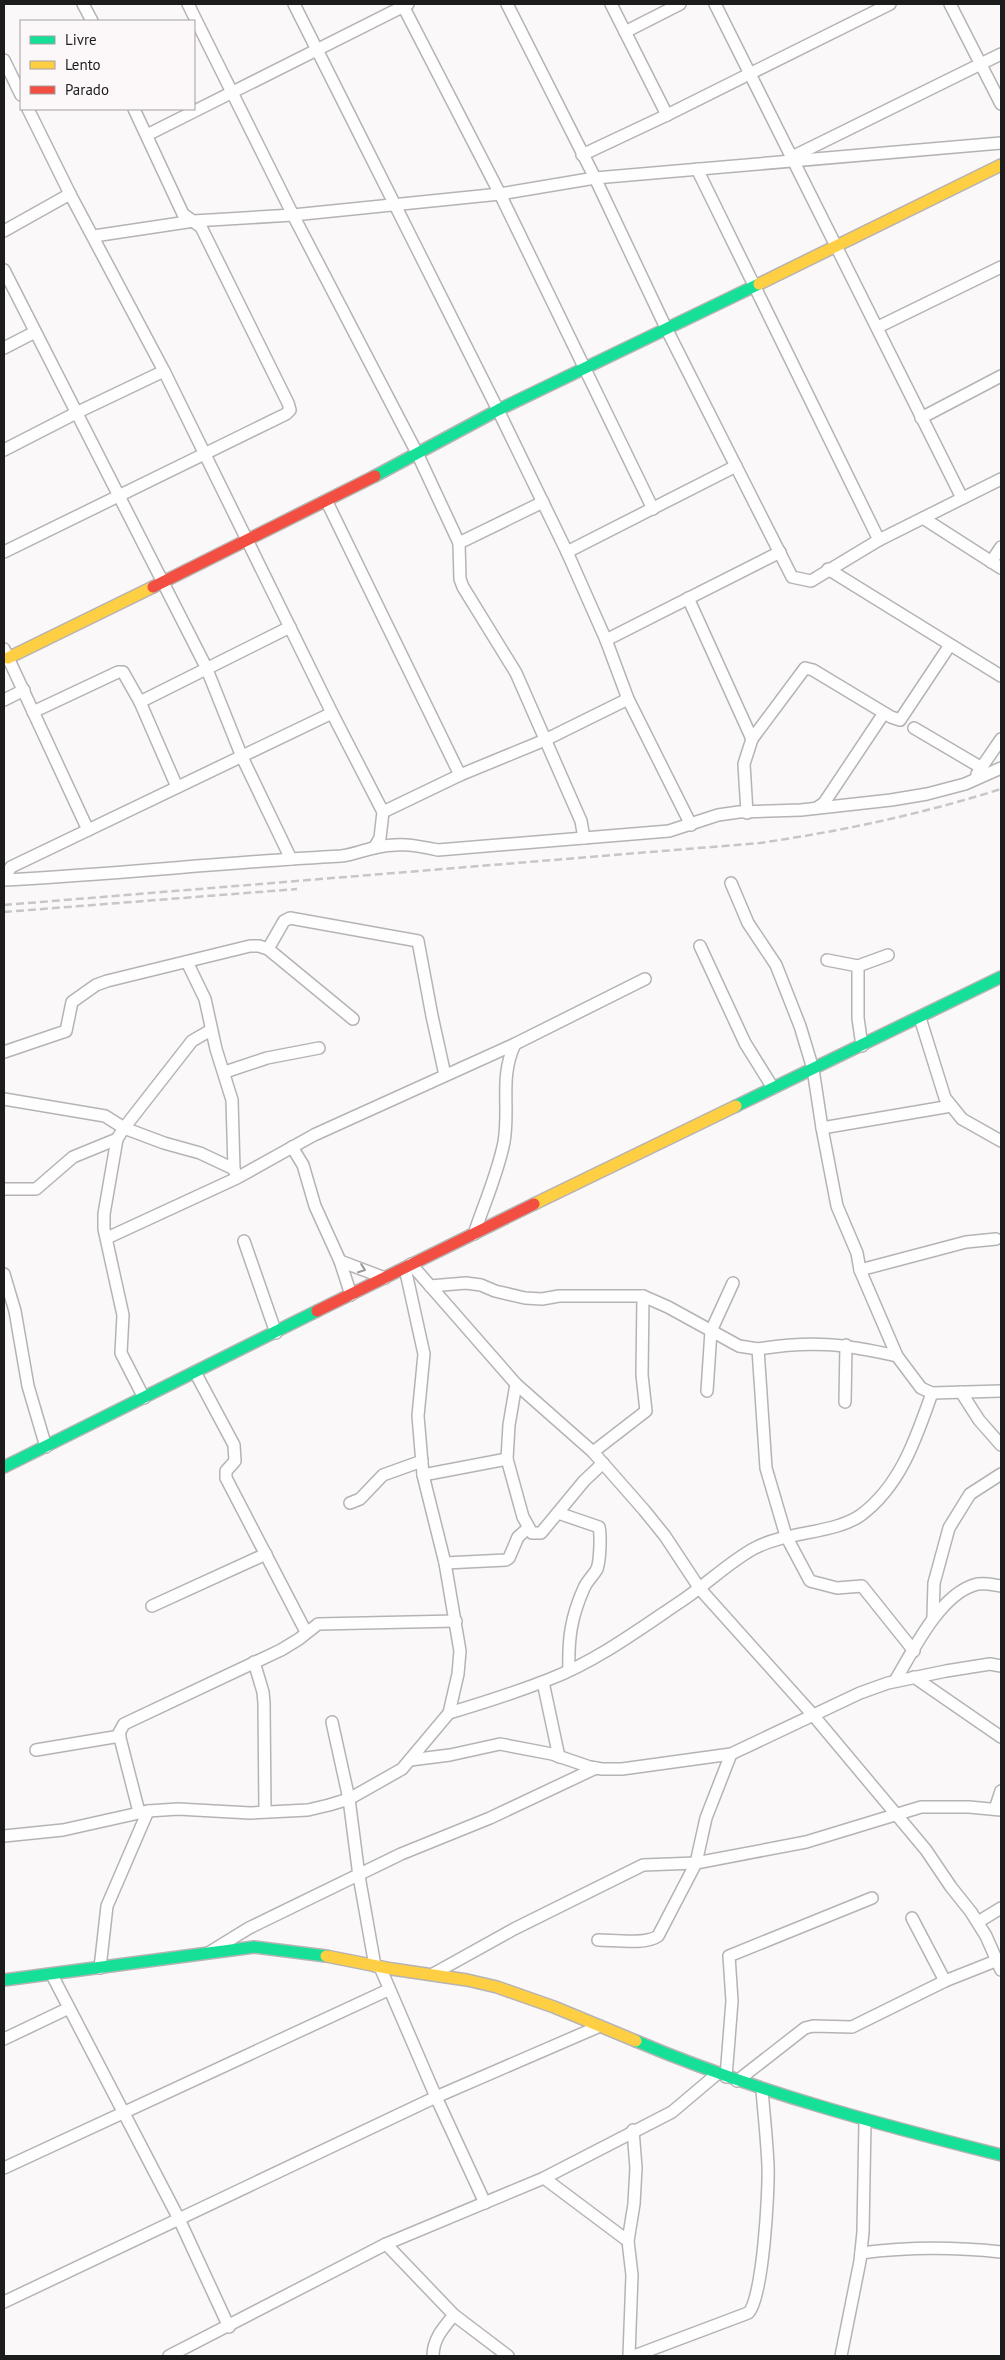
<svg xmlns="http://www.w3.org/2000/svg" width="1005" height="2360" font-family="'PT Sans',sans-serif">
	<rect width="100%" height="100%" fill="#fbf8f9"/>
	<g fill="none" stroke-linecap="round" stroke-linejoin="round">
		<!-- street casing -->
		<g stroke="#b6b3b4" stroke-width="14">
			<g id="street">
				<path d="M83 4 92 21"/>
				<path d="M188 4 293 215 417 453 459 543 460 579 463 587 516 673 581 821 584 838"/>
				<path d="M294 4 498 410 567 552 606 640 628 699 691 825"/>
				<path d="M402 4 500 194 653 509"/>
				<path d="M507 4 595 178 666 328 792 577 811 581 879 540 1001 479"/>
				<path d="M611 4 667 115"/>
				<path d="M715 4 962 498"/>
				<path d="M950 4 1001 104"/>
				<path d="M625 32 680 4"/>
				<path d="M4 60 21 95"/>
				<path d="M28 109 70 194 164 371 332 713 383 812 380 838 374 848"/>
				<path d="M147 135 408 4"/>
				<path d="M582 155 667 115 890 4"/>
				<path d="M794 156 1001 54"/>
				<path d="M697 169 879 540"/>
				<path d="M4 231 70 194"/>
				<path d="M94 236 194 221 293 215 500 194 595 178 1001 143"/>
				<path d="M4 270 206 667 242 757 291 859"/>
				<path d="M878 327 1001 267"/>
				<path d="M4 348 35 332"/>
				<path d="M921 418 1001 376"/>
				<path d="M4 450 78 412 164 371"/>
				<path d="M327 502 460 775"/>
				<path d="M923 518 1001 568"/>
				<path d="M459 543 543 502"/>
				<path d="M4 552 286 414 290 410 288 403 201 227 183 214 134 109"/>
				<path d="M567 552 736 466"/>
				<path d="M991 562 1001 547"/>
				<path d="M828 569 1001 676"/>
				<path d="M688 598 752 739 744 764 747 813"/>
				<path d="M606 640 780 552"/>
				<path d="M4 649 88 830"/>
				<path d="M4 700 24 690"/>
				<path d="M140 702 290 627"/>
				<path d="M33 712 118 672H123L140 702 177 787"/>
				<path d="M914 728 982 768"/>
				<path d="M752 739 805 668 813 670 891 717 900 720 950 645"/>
				<path d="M977 774 1001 739"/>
				<path d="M818 807 824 803 884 713"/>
				<path d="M383 812 460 775 545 740 628 699"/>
				<path d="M4 878 11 867 332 713"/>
				<path d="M4 880C117 874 229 862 341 856 353 855 363 850 374 848 398 842 414 845 438 850L669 831 718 815 739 812 801 810 891 800 927 794 965 784 1001 768"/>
				<path d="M731 883 748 923 776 965 800 1026 813 1069 822 1128 837 1206 857 1253 860 1270 897 1356 921 1388 932 1393 1001 1391"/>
				<path d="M700 946 745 1043 773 1088"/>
				<path d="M268 949 284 921 290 918 418 941 432 1016 445 1075"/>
				<path d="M827 960 858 966"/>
				<path d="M187 962 205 999 216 1049 232 1100 234 1169 236 1175"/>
				<path d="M920 1018 945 1098 962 1119 1001 1141"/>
				<path d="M862 1046 858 1018V966L888 955"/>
				<path d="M4 1052 66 1031 72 1002 96 985 107 981 250 946H259L268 949 353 1019"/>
				<path d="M225 1072 267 1058 319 1048"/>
				<path d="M4 1099 105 1116 124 1128 164 1143 200 1153 234 1169"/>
				<path d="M822 1128 951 1106"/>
				<path d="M292 1147 303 1165 315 1206 340 1261 351 1295"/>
				<path d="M4 1189H36L73 1157 117 1139"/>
				<path d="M474 1234C484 1204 498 1173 504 1142 510 1108 499 1077 515 1044L645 979"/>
				<path d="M107 1238 237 1178 314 1135 515 1044"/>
				<path d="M244 1241 276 1333"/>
				<path d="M340 1261 385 1278"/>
				<path d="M411 1264 516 1384 593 1452 644 1510 665 1536 700 1589 813 1715 926 1850 951 1887 971 1912 986 1936 1001 1970"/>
				<path d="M860 1270 966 1242 996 1239"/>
				<path d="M4 1274 15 1311 28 1386 46 1447"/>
				<path d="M430 1286 466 1283 481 1285 495 1291 525 1298 542 1299 559 1296H643L668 1307 739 1346 758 1349 766 1468 786 1536 810 1581 837 1588 862 1586 914 1651"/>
				<path d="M758 1349C812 1340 844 1344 897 1356"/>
				<path d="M195 1372 234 1445 235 1461 226 1471V1478L306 1632"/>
				<path d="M516 1384 509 1425 507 1459 523 1517 532 1533H541L584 1481 603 1463"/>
				<path d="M707 1391 711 1331 733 1283"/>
				<path d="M961 1392 979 1420 1001 1445"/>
				<path d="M144 1398 121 1353 123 1315 104 1229V1214L117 1139 124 1128 192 1041 211 1030"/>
				<path d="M845 1402 846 1345"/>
				<path d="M593 1452 646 1411 642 1375 643 1296"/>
				<path d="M423 1475 507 1459"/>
				<path d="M350 1503 360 1499 383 1475 422 1461"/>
				<path d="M558 1513 599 1527C601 1536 600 1561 597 1569 593 1576 587 1581 584 1588 571 1617 568 1639 569 1670"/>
				<path d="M445 1563 506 1560 509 1558 518 1537 527 1529"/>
				<path d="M152 1606 266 1554"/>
				<path d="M933 1617 934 1583 949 1528 970 1494 1001 1474"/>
				<path d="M254 1662 263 1692 264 1703 265 1812"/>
				<path d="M914 1677 1001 1737"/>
				<path d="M895 1681C913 1651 939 1596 974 1585 983 1582 993 1585 1001 1586"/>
				<path d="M543 1682 559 1757"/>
				<path d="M449 1713C483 1703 517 1692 550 1679 597 1661 641 1628 683 1600 707 1584 728 1563 753 1549 785 1531 835 1534 861 1515 901 1485 916 1438 932 1393"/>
				<path d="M332 1722 349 1799 359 1876 375 1966"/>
				<path d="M36 1750 120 1736"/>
				<path d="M410 1760 450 1755 500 1744 552 1754 590 1767 602 1769H622L731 1754 860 1693 888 1683 946 1671 990 1664 1001 1666"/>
				<path d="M995 1809 1001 1791"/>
				<path d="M139 1812 120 1738 119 1733 124 1724 281 1650 299 1639 318 1624 456 1621"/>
				<path d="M4 1836 63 1830 148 1811 178 1809 250 1813 308 1810 329 1805 349 1799 402 1769 449 1713 458 1674 460 1651 445 1563 423 1475 418 1416 424 1354 405 1268"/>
				<path d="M912 1918 945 1981"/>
				<path d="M978 1922 1001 1908"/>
				<path d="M598 1940C613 1940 646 1945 658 1936L696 1863 706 1818 731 1754"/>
				<path d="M210 1952 249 1928 401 1854 490 1818 596 1768"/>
				<path d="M380 1967 436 2097 485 2203"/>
				<path d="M100 1968 107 1906 148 1811"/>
				<path d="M433 1974 514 1929 643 1865 696 1863 806 1842 921 1807H969L1001 1810"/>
				<path d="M52 1975 179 2219 229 2327"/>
				<path d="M4 2039 69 2008"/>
				<path d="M726 2077 732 2001 729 1956 872 1898"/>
				<path d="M737 2081 805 2028 813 2026 852 2027 945 1981 998 1960"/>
				<path d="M4 2168 388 1990"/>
				<path d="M544 2178 628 2241"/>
				<path d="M386 2244 454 2315 508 2356"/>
				<path d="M861 2253C907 2247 954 2247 1001 2252"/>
				<path d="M4 2302 436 2097 600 2026"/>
				<path d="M169 2356 386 2244 544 2178 672 2112 717 2074"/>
				<path d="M433 2356C433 2339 443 2328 454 2315"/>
				<path d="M629 2356 632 2275 628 2241 634 2204 636 2168 633 2130"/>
				<path d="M634 2356 748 2313C763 2301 769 2189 768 2166 767 2141 764 2115 762 2090"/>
				<path d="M841 2356 860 2261 863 2232 865 2121"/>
			</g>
		</g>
		<!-- fast casing -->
		<g stroke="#b6b3b4" stroke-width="14">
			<g id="fast">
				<path d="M375 476 498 410 759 284"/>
				<path d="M736 1106 1001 977"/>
				<path d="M4 1467 317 1311"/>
				<path d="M4 1980 254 1947 326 1956"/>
				<path d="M636 2041C754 2091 877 2124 1001 2155"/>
			</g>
		</g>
		<!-- slow casing -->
		<g stroke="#b6b3b4" stroke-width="14">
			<g id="slow">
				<path d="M759 284 1001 165"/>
				<path d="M8 658 153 587"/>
				<path d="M534 1204 736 1106"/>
				<path d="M326 1956 392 1969 467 1980 497 1987 554 2007 636 2041"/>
			</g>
		</g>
		<!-- jam casing -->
		<g stroke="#b6b3b4" stroke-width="14">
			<g id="jam">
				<path d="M153 587 375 476"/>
				<path d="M317 1311 534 1204"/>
			</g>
		</g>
		<!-- street -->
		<use href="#street" stroke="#fefefe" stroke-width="11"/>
		<!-- fast -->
		<use href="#fast" stroke="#16e098" stroke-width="11"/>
		<!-- slow -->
		<use href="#slow" stroke="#ffcf43" stroke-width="11"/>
		<!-- jam -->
		<use href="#jam" stroke="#f24e42" stroke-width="11"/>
		<!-- rail -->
		<g stroke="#c8c7c8" stroke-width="2.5" stroke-dasharray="8 4" stroke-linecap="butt">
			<path d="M4 905 760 843C842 831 922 814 1001 789"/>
			<path d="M4 912 297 889"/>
		</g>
	</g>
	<!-- one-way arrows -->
	<defs><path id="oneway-chevron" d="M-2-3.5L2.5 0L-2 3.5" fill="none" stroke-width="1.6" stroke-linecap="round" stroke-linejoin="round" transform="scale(1.25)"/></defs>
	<use stroke="#999899" href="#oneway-chevron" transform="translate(362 1269) rotate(21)"/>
	<!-- border -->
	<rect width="1005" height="2360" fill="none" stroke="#1d1c1d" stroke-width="10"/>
	<!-- legend -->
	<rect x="20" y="20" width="175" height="90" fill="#fcf7f9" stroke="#a39fa1"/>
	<rect x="30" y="36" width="25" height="8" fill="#16e098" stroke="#a39fa1"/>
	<text x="65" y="45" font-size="15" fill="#1d1c1d">Livre</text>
	<rect x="30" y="61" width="25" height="8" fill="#ffcf43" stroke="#a39fa1"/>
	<text x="65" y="70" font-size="15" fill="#1d1c1d">Lento</text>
	<rect x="30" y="86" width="25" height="8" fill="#f24e42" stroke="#a39fa1"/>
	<text x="65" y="95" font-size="15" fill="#1d1c1d">Parado</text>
</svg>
